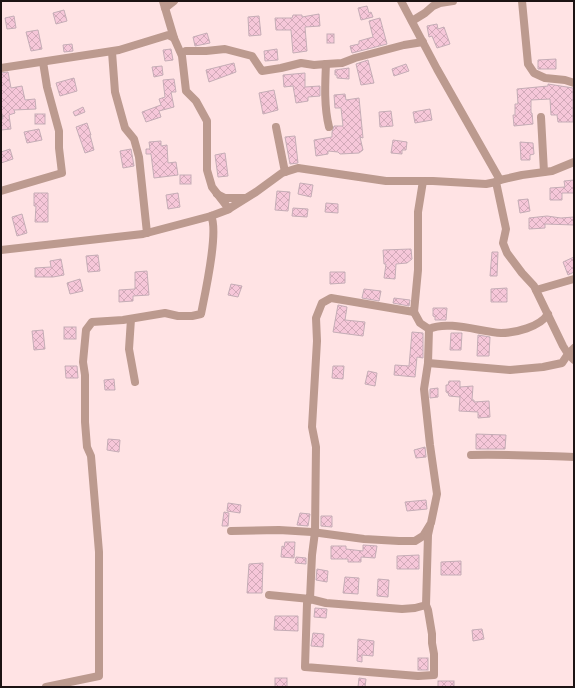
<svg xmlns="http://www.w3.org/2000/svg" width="575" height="688" font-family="Jost,sans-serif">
	<defs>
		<pattern id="building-cross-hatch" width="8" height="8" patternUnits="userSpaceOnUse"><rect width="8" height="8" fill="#f6c7d9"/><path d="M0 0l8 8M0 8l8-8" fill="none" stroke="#d2aab9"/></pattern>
	</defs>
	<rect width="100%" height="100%" fill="#ffe3e4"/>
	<!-- building -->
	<g fill="url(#building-cross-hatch)" stroke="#c5adb6">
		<path d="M367 6 369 13 371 12 373 17 361 20 358 8Z"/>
		<path d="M64 10 67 21 56 24 53 13Z"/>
		<path d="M319 14 320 26 305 27 307 51 293 53 291 30H276L275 18H292L293 15H302V17Z"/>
		<path d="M14 16 16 28 7 29 5 18Z"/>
		<path d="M259 16 261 35 249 36 248 17Z"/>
		<path d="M380 18 387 44 352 53 350 46 359 44V41L373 37 369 21Z"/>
		<path d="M437 24 438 29 444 27 450 44 437 48 432 36 429 37 427 26Z"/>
		<path d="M38 30 42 49 31 51 26 32Z"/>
		<path d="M207 33 210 43 195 46 193 37Z"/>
		<rect x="327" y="34" width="7" height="9"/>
		<path d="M72 44 73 51 64 52 63 45Z"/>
		<path d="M171 49 173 60 165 61 163 50Z"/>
		<path d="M277 49 278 60 265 61 264 51Z"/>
		<path d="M556 59V69H538V60Z"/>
		<path d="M368 60 374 83 361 85 356 64Z"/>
		<path d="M234 63 236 72 209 82 206 70Z"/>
		<path d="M406 64 409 71 394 76 392 69Z"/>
		<path d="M162 66 163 75 154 77 152 67Z"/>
		<path d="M349 68V79L337 78V75H335V70Z"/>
		<path d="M8 72 11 88 22 86 25 100 35 99 36 109 14 110 15 113 9 115 11 129 1 130V119H3L1 110V73Z"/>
		<path d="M305 73V87L320 86V96L308 97V101L296 103 293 86 284 87 283 75Z"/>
		<path d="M74 78 77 91 60 96 56 83Z"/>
		<path d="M174 79 176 92H171L174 107 159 111 161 117 146 122 142 112 161 105 159 99 165 97 163 80Z"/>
		<path d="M548 84 573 88V122H558L557 115H551L550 99 531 100V113H532L533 124 514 126 513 115H515V104H518L517 89 548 86Z"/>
		<path d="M274 90 278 110 263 114 259 93Z"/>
		<path d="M345 94 346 100 359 98 363 138 360 137 363 150 359 153 340 154 338 152 328 151V154L316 156 314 140 332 137V132L334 126H343L341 108H335L334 95Z"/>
		<path d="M83 107 85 112 75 116 73 112Z"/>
		<path d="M430 109 432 120 415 123 413 112Z"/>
		<path d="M391 111 393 126 380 127 379 112Z"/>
		<rect x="35" y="114" width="10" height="10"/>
		<path d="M87 123 91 135H90L94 150 85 153 76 127Z"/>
		<path d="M39 129 42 140 27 143 24 132Z"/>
		<path d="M295 136 298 163 290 164 285 137Z"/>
		<path d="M393 140 407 142 406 150H402V154L391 153Z"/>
		<path d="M161 141V146L167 145 168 163 176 162 178 175 154 178 151 154H146V149H150L149 142Z"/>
		<path d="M520 142 533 143 534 154 530 155V160H521Z"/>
		<path d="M10 149 13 159 1 163V152Z"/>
		<path d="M131 149 134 166 123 168 120 151Z"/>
		<path d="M225 153 228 176 218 177 215 155Z"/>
		<rect x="180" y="175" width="11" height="9"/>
		<path d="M574 180V193H562V200H550V188L565 187 564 181Z"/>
		<path d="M300 183 313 185 311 197 298 194Z"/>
		<path d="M277 191 290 192 288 211 275 210Z"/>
		<path d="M34 193H48V222H35L36 206H34Z"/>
		<path d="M178 193 180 207 168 209 166 195Z"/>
		<path d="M528 199 530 211 520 213 518 200Z"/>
		<path d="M326 203 338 204V213L325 212Z"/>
		<path d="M293 208 308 209 307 217 292 216Z"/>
		<path d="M22 214 27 233 17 236 12 217Z"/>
		<path d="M547 216 561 218 574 217V225L545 224V228L529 229V218Z"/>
		<path d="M411 249 412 259 407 263 396 264 395 279 384 278 386 264H384L383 250Z"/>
		<path d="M492 252H498L497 276H490Z"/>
		<path d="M98 255 100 271 88 272 86 256Z"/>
		<path d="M574 257V272L568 275 563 262Z"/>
		<path d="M61 259 64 275 53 277H35V268L51 267 50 261Z"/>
		<path d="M147 271 149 295 133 296V301L119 302V290L135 289V272Z"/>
		<path d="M330 272H345V283L330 284Z"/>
		<path d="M80 279 83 291 70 294 67 283Z"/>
		<path d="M231 284 242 286 238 297 228 295Z"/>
		<path d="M507 288V302H491V289Z"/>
		<path d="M364 289 381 291 379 301 362 298Z"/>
		<path d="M394 298 410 300 409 306 393 303Z"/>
		<path d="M338 305 347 307 345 320 365 322 363 336 333 332Z"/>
		<path d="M433 308H447L446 320H435V317L433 316Z"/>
		<rect x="64" y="327" width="12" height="12"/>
		<path d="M43 330 45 349 34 350 32 331Z"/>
		<path d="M412 332 423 333V358L417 357 415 377 394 375 395 365 409 366Z"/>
		<path d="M451 333H462L461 350H450Z"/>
		<path d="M478 335 490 337 489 356H477Z"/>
		<path d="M65 366H77L78 378H66Z"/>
		<path d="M333 366H344L343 379 332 378Z"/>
		<path d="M368 371 377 373 375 386 365 384Z"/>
		<path d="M114 379 115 390H105L104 380Z"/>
		<path d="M449 381H460V387L473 386 472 400H474V402L489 401 490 417 478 418V412L459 411 460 397 449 396 448 393 446 392V385H448Z"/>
		<path d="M438 388V397L430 398V389Z"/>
		<path d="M476 434 506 435 505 449H476Z"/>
		<path d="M108 439 120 440 119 452 107 450Z"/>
		<path d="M425 447 426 457 416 458 414 450Z"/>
		<path d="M426 500 427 509 407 511 405 502Z"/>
		<path d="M228 503 241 505 240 513 227 511Z"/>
		<path d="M224 512 229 513 228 526H222Z"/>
		<path d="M300 513 310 514 308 526 297 525Z"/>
		<path d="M321 516H332V527L321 526Z"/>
		<path d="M285 542H295L294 558 281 557 282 546 284 547Z"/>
		<path d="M363 545 377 546 375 558 361 557V562H348V559H331V546H346V549L363 551Z"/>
		<path d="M419 555V569H397V556Z"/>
		<path d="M296 557 306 558V564L295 563Z"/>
		<path d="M461 561V575H441V562Z"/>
		<path d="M263 563 262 593H247L249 564Z"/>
		<path d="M317 569 328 571 327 582 316 580Z"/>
		<path d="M345 577 359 578 358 594 343 593Z"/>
		<path d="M378 579 389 580 388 597 377 596Z"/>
		<path d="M315 608 327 609 326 618 314 617Z"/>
		<path d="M275 616H298V631L274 630Z"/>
		<path d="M482 629 484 639 473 641 472 630Z"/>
		<path d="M313 633 324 634 323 647 311 646Z"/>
		<path d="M358 639 374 641 373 656 362 655V662L357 661Z"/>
		<rect x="418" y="658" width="10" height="12"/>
		<rect x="275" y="678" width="12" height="9"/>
		<path d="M359 678 366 679 365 687H358Z"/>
		<rect x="438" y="681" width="16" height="6"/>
	</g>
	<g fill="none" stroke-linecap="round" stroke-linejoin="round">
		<!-- minor -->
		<g stroke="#bc9a8f" stroke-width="8">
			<path d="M401 1 437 69 500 180"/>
			<path d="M522 1 528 64 534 73 545 78 565 80 574 83"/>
			<path d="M165 8 174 1"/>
			<path d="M412 21 425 13 433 6 440 3 453 1"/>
			<path d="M174 38 182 56 186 91 196 101 207 121V170L212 187 229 209"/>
			<path d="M186 51H206L225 49 252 56 262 71 281 68 301 63 314 65 326 64C325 85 324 107 329 127"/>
			<path d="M112 52 115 92 125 128 134 139 139 157 147 233"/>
			<path d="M326 64 342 63 355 58 404 45 423 42"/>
			<path d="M1 68 119 50 168 35 174 38 163 1"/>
			<path d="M541 117 544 172"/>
			<path d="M276 127 285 172"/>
			<path d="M1 191 62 173 59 148V131L47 87 43 62"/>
			<path d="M217 194 225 198H245"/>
			<path d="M1 250 143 234 211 216 227 210 256 192 282 173 298 168 386 181H433L486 184 496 182 500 180 522 175 552 171 574 162"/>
			<path d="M536 290 574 279"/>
			<path d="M131 319 129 349 135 382"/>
			<path d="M429 329C448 320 481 332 501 333 515 333 540 327 548 314"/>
			<path d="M574 348 568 354 574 360"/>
			<path d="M428 363 510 370 543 367 562 363 568 354 563 346 534 286 522 273 507 253 503 243 506 229 496 182"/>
			<path d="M471 455C505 454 539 456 574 457"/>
			<path d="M231 531 279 530 312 532 364 539 399 541H415L423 536 431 523 437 494 430 445 424 389 428 363 429 329 420 323 414 312"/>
			<path d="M269 595 310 599 312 555 315 532 316 447 312 427 317 341 316 318 322 303 331 298 414 312 418 270V212L423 181"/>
			<path d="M426 605 428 610 432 634V643L434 654V675L418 676 305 667 307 603 310 599 326 603 402 609 415 608 426 605 428 535 430 526"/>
			<path d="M46 687 99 676V552L91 456 87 447 85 422V375L83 362 86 330 92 322 123 320 165 313 178 316H192L201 314C205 294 219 231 211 216"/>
		</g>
	</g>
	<!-- border -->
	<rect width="575" height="688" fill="none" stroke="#1c1313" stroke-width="4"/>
</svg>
